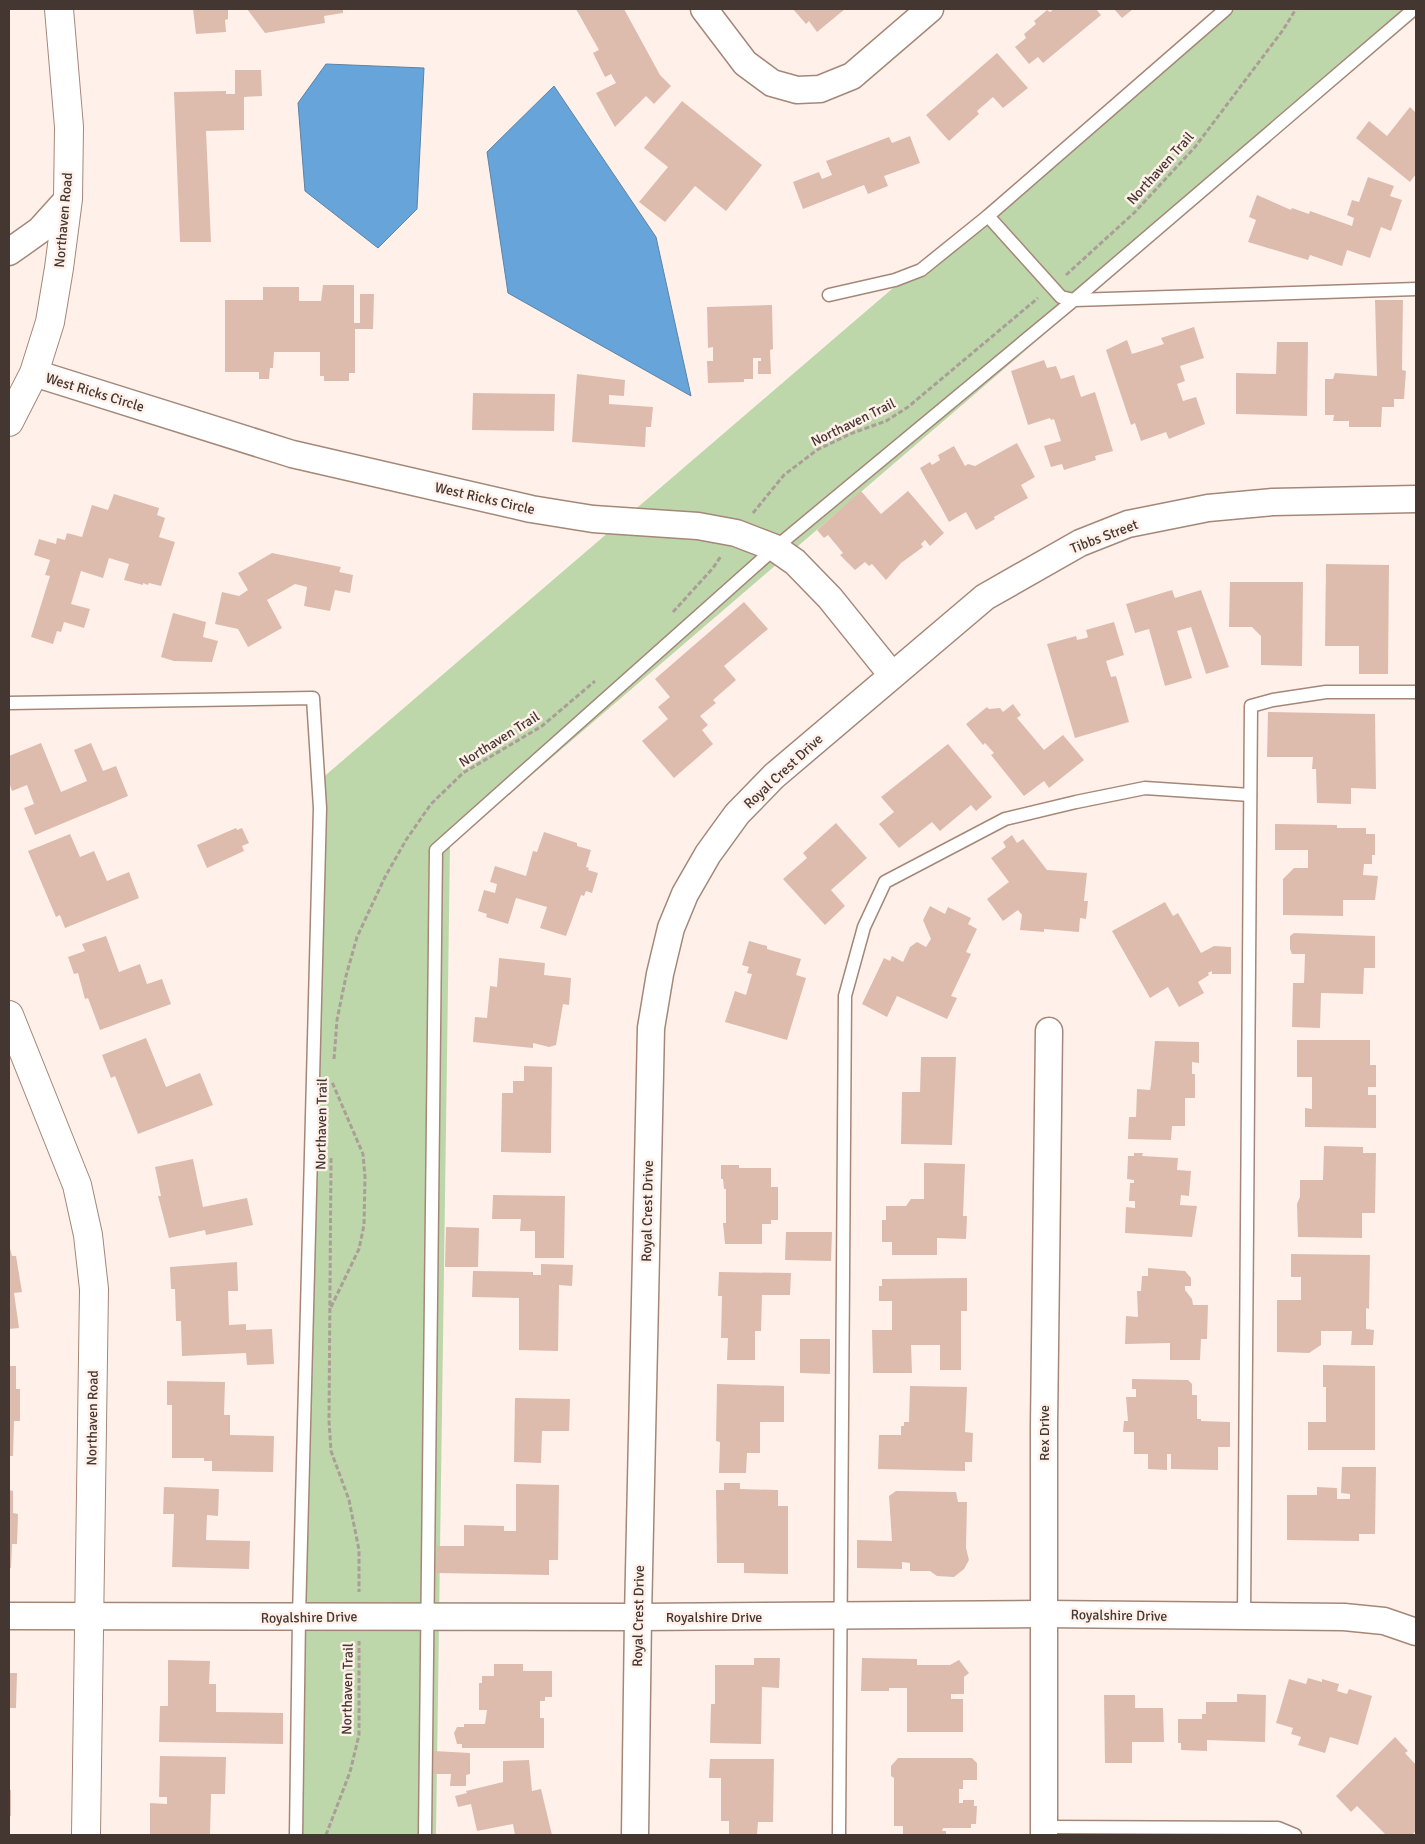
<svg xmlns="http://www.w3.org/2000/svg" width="1425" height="1844" font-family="Signika,sans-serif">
	<rect width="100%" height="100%" fill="#fff1ea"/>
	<!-- green -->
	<path fill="#bdd7aa" d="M1218 9H1416V15L450 845 436 1835H300L320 780Z"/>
	<!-- water -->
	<g fill="#66a4d9" stroke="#5c83a7">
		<path d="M326 64 424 68 417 209 378 248 305 191 298 103Z"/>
		<path d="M554 86 656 237 691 396 508 293 487 152Z"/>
	</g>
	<!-- building -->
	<g fill="#ddbcad">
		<path d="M193 9H228V19L225 20 226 32 196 34Z"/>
		<path d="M247 9H343V13L324 16 325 23 265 33Z"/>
		<path d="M576 9H624L660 75 671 86 654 104 646 96 615 127 596 93 616 83 611 74 605 77 593 53 599 50Z"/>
		<path d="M793 9H845L817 32 809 21 806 24Z"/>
		<path d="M1054 9H1096L1101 15 1043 63 1038 57 1029 64 1015 47 1026 38 1024 34 1036 24 1034 21 1047 10 1050 12Z"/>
		<path d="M1114 9H1133L1122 18Z"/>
		<path d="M997 53 1028 88 1003 108 993 97 977 111 979 114 949 141 926 115Z"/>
		<path d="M235 70H261L262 96 244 97V130L206 131 211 242H180L174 92 226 91V94H235Z"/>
		<path d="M682 101 762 165 726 211 695 186 665 222 639 202 668 167 644 148Z"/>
		<path d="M1410 107 1416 113V174L1410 182 1356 138 1369 121 1387 136Z"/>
		<path d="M910 136 920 163 884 176 888 186 868 194 864 185 803 209 793 182 819 172 822 179 832 175 826 161 889 137 892 143Z"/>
		<path d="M1368 177 1394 186 1390 196 1402 200 1391 231 1381 227 1370 258 1347 250 1342 266 1310 255 1308 260 1248 242 1256 220 1249 217 1257 195 1291 210 1292 208 1309 214 1310 211 1352 226 1354 218 1347 215 1352 200 1359 202Z"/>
		<path d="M323 285H354V323H360V294H374L373 329H355V373H349V381H324V376H320V352H274L273 368H270L269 379H259V372H225V300H263V287H299V301H321Z"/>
		<path d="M1375 300H1403L1402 370 1406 371 1404 399H1394V407H1382L1381 427H1349V421H1333L1334 415H1325V379H1333L1335 373 1377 376Z"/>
		<path d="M772 305 773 349 770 350 771 374H758V361H761V358H753V379H744V382L708 383 707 361H713V347L708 348 707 307Z"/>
		<path d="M1194 327 1204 358 1180 366 1185 381 1177 384 1183 401 1196 397 1205 424 1169 439 1166 432 1141 441 1135 423 1131 425 1106 350 1127 340 1132 354 1164 344 1161 338Z"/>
		<path d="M1277 342H1308L1307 416 1236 414V373L1276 374Z"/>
		<path d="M1044 360 1047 368 1056 366 1061 379 1074 375 1081 397 1095 392 1113 451 1095 456 1096 460 1064 470 1062 464 1051 467 1044 446 1061 441 1054 419 1051 420 1050 418 1028 425 1011 371Z"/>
		<path d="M577 374 625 380 624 396 609 395V404L653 407 651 427H646L645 447 572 442Z"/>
		<path d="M473 393 555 394 554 431 472 430Z"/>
		<path d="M1017 443 1035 477 1021 485 1028 498 994 517 995 519 976 530 966 512 949 522 920 468 930 462 932 465 940 460 938 455 954 446 965 466 968 464 975 466Z"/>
		<path d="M861 491 881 514 908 491 944 533 930 546 925 540 921 544 923 547 901 563 886 580 872 564 869 566 865 562 855 570 840 555 843 553 828 535 824 538 817 530Z"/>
		<path d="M114 494 159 508 157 515 165 518 159 537 175 542 161 586 149 583 148 585 143 583V585L124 580 129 564 109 558 103 578 81 571 71 604 90 609 84 628 64 622 61 632 57 631 53 644 31 637 50 576 45 575 50 560 34 555 39 539 56 544 57 538 65 540 67 533 82 537 92 505 108 510Z"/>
		<path d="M272 553 341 567 339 572 353 575 350 593 335 590 330 611 304 606 307 587 295 584 267 600 282 628 248 647 238 629 215 624 222 592 239 596 248 590 238 573Z"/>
		<path d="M1326 564 1389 565 1388 674H1359V646H1325Z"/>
		<path d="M1230 582H1303L1302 666 1261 665V636L1252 627H1229Z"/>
		<path d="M1172 590 1175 598 1201 590 1229 667 1206 674 1191 627 1177 631 1192 678 1165 686 1149 629 1135 633 1126 604Z"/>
		<path d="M744 602 768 629 724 666 736 680 713 700 716 703 700 716 708 725 702 730 713 744 674 778 642 741 668 719 658 707 670 697 655 679Z"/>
		<path d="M173 613 206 622 203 637 218 641 212 662 174 661 161 657Z"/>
		<path d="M1114 622 1124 655 1106 661 1111 677 1116 676 1129 722 1075 738 1047 644 1076 636 1077 640 1086 638 1088 637 1086 630Z"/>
		<path d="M1013 704 1021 715 1017 718 1044 750 1063 735 1084 760 1049 788 1044 781 1024 796 991 755 994 753 985 743 983 745 966 724 987 707 989 709 1000 708 1003 712Z"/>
		<path d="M1268 712 1375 714 1376 789 1351 788V804L1317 803 1316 769H1312L1313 757H1267Z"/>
		<path d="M41 743 61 792 87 781 74 750 91 743 103 771 116 766 128 796 35 835 24 808 34 804 27 785 12 791 9 782V756Z"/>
		<path d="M948 744 992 797 976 811 971 805 940 831 932 822 899 848 879 824 894 812 881 797Z"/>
		<path d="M836 823 867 858 831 890 845 906 825 925 783 879 807 858 803 853Z"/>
		<path d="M1275 824 1337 825V828H1366V834H1375V855H1372V864H1364L1363 875 1378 876 1375 900H1343V916L1283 915V879L1294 868H1308V850H1275Z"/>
		<path d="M236 828 237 830 242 828 249 843 242 846 244 851 207 868 197 845Z"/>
		<path d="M544 832 577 843V846L591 850 586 867 589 868 588 870 598 873 592 893 586 891 584 896 581 895 566 936 540 928 547 907 516 898 508 924 486 917 487 914 478 911 484 890 495 893 497 884 490 882 495 866 526 876 533 851 537 852Z"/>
		<path d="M70 834 80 857 94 851 107 881 129 872 139 898 65 928 60 915 56 917 28 851Z"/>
		<path d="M1012 835 1017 843 1023 839 1047 870 1087 873 1084 901H1088L1086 919 1080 918 1079 932 1044 929V932L1020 930 1022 915 1018 910 1003 921 987 899 1009 882 991 858 1006 847 1003 842Z"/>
		<path d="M1165 902 1173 916 1178 913 1201 953 1214 946 1231 947V974H1212V971L1208 973 1209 975 1198 982 1204 993 1179 1007 1168 987 1150 998 1112 931Z"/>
		<path d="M930 906 945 914 948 907 971 918 968 924 977 929 966 952 971 954 951 996 957 998 947 1019 897 996 887 1017 862 1004 884 958 890 961 892 956 903 962 910 947 917 942 926 947 931 939 923 920Z"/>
		<path d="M1294 933 1375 936V968H1364L1363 994 1321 993 1320 1028 1292 1027 1293 983H1304L1305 954H1292L1290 949V936Z"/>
		<path d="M106 936 119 972 140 964 147 984 162 979 171 1004 100 1030 88 998 85 999 78 973 74 974 68 957 85 951 82 944Z"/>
		<path d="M749 941 767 946V949L801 959 796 975 806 978 787 1040 725 1022 735 991 746 995 752 974 747 973 749 967 742 965Z"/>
		<path d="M499 958 545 963 544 975 571 978 569 1005 563 1004 556 1045 549 1047 533 1043V1048L473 1042 475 1017 487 1018 490 986 497 987Z"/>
		<path d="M146 1038 166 1087 200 1073 213 1105 138 1134 115 1076 111 1078 102 1055Z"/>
		<path d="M1297 1040H1370V1065H1376V1087H1368V1095H1376V1128L1305 1127V1108L1312 1109V1077H1297Z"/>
		<path d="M1155 1041 1199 1042V1063L1192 1062V1074H1195V1098H1185V1126H1172L1171 1140 1128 1139 1129 1117H1136L1137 1089 1150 1090 1151 1085Z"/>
		<path d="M921 1057H956L952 1145 901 1144 902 1092H920Z"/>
		<path d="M524 1066 552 1067 551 1153 501 1152 502 1093H513V1081H524Z"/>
		<path d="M1324 1146 1363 1147V1153H1376L1375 1213H1362V1238L1298 1237 1297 1204 1300 1197V1180H1323Z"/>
		<path d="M1134 1153H1143L1142 1156 1178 1158 1177 1170 1191 1171 1189 1196 1181 1195 1180 1205 1197 1206 1192 1237 1125 1233 1126 1207 1135 1208V1201H1129L1130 1183H1134V1180L1127 1179 1128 1156H1134Z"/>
		<path d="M193 1159 203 1207 247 1198 253 1225 206 1235 205 1230 169 1238 158 1196H161L155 1167Z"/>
		<path d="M924 1163 965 1164 963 1216H967L966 1239 937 1238V1255H892V1242H882V1220H886V1206H906L911 1199H924Z"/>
		<path d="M721 1165H739V1168H771V1187H778V1220H771V1224H762V1244H725L723 1223H726V1189H724L723 1179H721Z"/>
		<path d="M493 1195 565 1196 564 1258H535V1231H520L521 1219H492Z"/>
		<path d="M446 1227 479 1228 478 1267H445Z"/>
		<path d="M786 1232H832L831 1261 785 1260Z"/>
		<path d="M9 1244 12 1256H16L22 1292 14 1293 19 1328 9 1329Z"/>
		<path d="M1291 1254 1370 1255 1369 1309 1366 1308V1329L1374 1330 1373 1345H1351L1352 1331H1321V1345L1309 1353 1277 1352V1300H1301V1277H1291Z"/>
		<path d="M237 1262 238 1291H228L229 1325 246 1324V1330L272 1329 274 1364 247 1365 246 1353 182 1356 181 1321H176L175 1289H171L170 1267Z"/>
		<path d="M541 1264 573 1265 572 1286 559 1285 558 1351 519 1350V1298L472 1297 473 1271 533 1272V1275H541Z"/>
		<path d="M1148 1268 1185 1271 1191 1278V1286H1185V1290L1192 1299 1193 1305H1208L1207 1339H1201L1200 1360H1170V1343L1125 1344 1126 1316 1138 1317 1137 1291H1141L1142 1276H1148Z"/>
		<path d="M719 1272 791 1273 790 1295H762L761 1331H755V1360H727L728 1338H721L722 1296H718Z"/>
		<path d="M967 1278V1311H961V1370H940V1345H911L912 1373H873L872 1330H892V1301H879V1286H882V1279Z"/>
		<path d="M800 1339H830V1374L800 1373Z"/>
		<path d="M1323 1365 1375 1366V1450H1308V1422H1326V1387H1323Z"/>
		<path d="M9 1366H16V1389H20V1421H14L13 1456H9Z"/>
		<path d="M1132 1379 1188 1380 1192 1384V1395H1197V1419H1201V1421L1230 1422V1447H1218V1470L1171 1469V1454H1167V1470L1148 1469V1454H1134V1432H1123L1124 1421H1128L1126 1397H1136V1389H1132Z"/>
		<path d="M167 1381 225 1382 224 1415H230V1435L274 1436 273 1472 212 1471V1461H204V1458H172V1405H167Z"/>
		<path d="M717 1384 784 1386V1422H760V1453H747L746 1473H719L720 1442 716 1441Z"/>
		<path d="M910 1386 967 1387 965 1432 973 1433 972 1462H965V1471L878 1469 879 1435H901V1426H904V1422H909Z"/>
		<path d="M515 1398 570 1399 569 1431H542L541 1463 514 1462Z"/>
		<path d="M1342 1467H1376L1375 1534H1359V1541L1287 1540V1495H1317V1487L1337 1488V1499H1350V1494L1341 1493Z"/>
		<path d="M724 1483H740V1489L778 1490V1506H788V1574L744 1573V1563H717L716 1490H724Z"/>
		<path d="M516 1484 559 1485 558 1560H549V1575L436 1573 437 1546H464V1525L504 1526V1531H516Z"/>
		<path d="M164 1487 219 1489 218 1516 207 1515 206 1540 250 1541 249 1569 172 1567 174 1514H163Z"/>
		<path d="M9 1490 13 1491V1513L18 1514 17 1544H12L11 1568H9Z"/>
		<path d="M896 1491 956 1492 958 1502H967L966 1548 969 1560 964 1569 954 1577 937 1576 930 1571H910V1563L902 1562V1569L857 1568V1540L892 1541 889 1496Z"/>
		<path d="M754 1658H780L779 1688 762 1687 761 1744 710 1743 711 1704H715V1665H754Z"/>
		<path d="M862 1658 917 1659V1665H950L959 1660 969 1673 964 1677V1694H951V1699H963V1732H907V1688H889V1691H861Z"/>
		<path d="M168 1660 210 1661 209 1684H216V1712L283 1713V1744L159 1742 160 1706H168Z"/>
		<path d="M494 1664H523V1671H552V1697H545V1701H540V1718H544V1748H462V1744H457L454 1733 457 1727H464V1724H485L487 1710H479V1683H482V1676H494Z"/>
		<path d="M9 1673H17L16 1708H9Z"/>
		<path d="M1308 1678 1322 1682V1679L1339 1684 1337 1691 1347 1694 1349 1689 1372 1696 1358 1745 1330 1737 1325 1753 1298 1745 1301 1737 1291 1734 1293 1728 1276 1723 1289 1679 1306 1684Z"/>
		<path d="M1237 1694 1266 1695 1265 1742 1207 1740V1751L1181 1750V1743H1178V1719H1202V1714H1206V1702H1237Z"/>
		<path d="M1104 1695H1135V1708H1163L1164 1742H1132V1763H1105Z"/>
		<path d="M1395 1737 1408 1751 1405 1753 1416 1765V1831L1412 1835H1386L1357 1806 1351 1812 1336 1796Z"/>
		<path d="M434 1751 470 1753V1774L466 1775V1786H450L451 1774H434Z"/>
		<path d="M160 1756 226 1757 225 1794H211L210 1835 150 1834V1803L167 1804V1797H159Z"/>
		<path d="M898 1758H972L977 1763V1780H963V1789H959V1803H963V1800H974V1806H977L976 1824H971V1828H943L942 1831H946V1835H903V1826H894V1778L891 1776V1766Z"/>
		<path d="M710 1759H774L773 1822H758L757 1835H729V1821H721V1778H709Z"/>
		<path d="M529 1760 532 1791 541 1789 552 1835H515L513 1824 477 1831 471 1804 458 1807 455 1796 467 1793 466 1791 503 1782V1761Z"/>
		<rect x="9" y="1790" width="2" height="26"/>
	</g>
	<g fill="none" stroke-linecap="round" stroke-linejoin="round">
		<!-- lane casing -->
		<g stroke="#a58778" stroke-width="15">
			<g id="lane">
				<path d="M988 216 1061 297 1074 300 1414 9"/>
				<path d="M829 295 895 280 921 270 988 216 1226 9"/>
				<path d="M9 703 313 698 320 808 299 1617 296 1835"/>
				<path d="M1244 1616 1251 706 1273 700 1326 692H1416"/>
				<path d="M1044 1827 1278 1828 1295 1835"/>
				<path d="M425 1835 436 850 775 548 1074 300 1416 289"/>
				<path d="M839 1835 845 996 864 927 885 882 1005 819 1076 802 1145 788 1250 795"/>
			</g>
		</g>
		<!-- street casing -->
		<g stroke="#a58778" stroke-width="29">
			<g id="street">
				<path d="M704 9 745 63 772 83 797 90 820 89 852 76 930 9"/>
				<path d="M9 252 40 230 68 199"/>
				<path d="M34 373 292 454 531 509 593 519 698 526 736 533 775 548 795 562 830 598 892 675"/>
				<path d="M9 1616 638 1617 1044 1614 1344 1617 1384 1621 1416 1632"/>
				<path d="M635 1835 638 1617 651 1028 660 974 671 928 685 894 708 854 737 814 774 776 985 597 1080 543 1128 524 1208 508 1273 502 1416 499"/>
				<path d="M1044 1835V1426L1049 1031"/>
			</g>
		</g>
		<!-- secondary casing -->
		<g stroke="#a58778" stroke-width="30">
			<g id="secondary">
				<path d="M9 422 34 373 50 322 59 268 68 199 69 127 59 9"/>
				<path d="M9 1015 77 1185 88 1235 94 1289 86 1835"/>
			</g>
		</g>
		<!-- path -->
		<g stroke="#ab9d97" stroke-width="3" stroke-dasharray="5 2.5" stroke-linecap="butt">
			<path d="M1066 275 1135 212 1195 147 1283 30 1296 9"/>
			<path d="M753 513 784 475 817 450 850 434 886 421 908 407 1038 298"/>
			<path d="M673 612 713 568 721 556"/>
			<path d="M334 1059 337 1020 346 976 357 937 385 877 406 840 431 804 463 773 542 726 595 681"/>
			<path d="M331 1158 329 1421 331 1451 349 1500 359 1550V1592"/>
			<path d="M331 1307 359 1249 364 1225 365 1177 363 1154 332 1082"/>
			<path d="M326 1835 350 1772 359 1735V1641"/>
		</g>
		<!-- lane -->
		<use href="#lane" stroke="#fff" stroke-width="12"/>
		<!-- street -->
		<use href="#street" stroke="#fff" stroke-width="26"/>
		<!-- secondary -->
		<use href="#secondary" stroke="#fff" stroke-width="28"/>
	</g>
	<g text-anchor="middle" stroke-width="5" stroke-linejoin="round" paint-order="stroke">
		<!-- street labels -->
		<g font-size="14" fill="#443731" stroke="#fff1ea">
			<text transform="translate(1160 168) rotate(-48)" y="5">Northaven Trail</text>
			<text transform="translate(63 220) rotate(-85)" y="5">Northaven Road</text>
			<text transform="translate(95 392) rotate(17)" y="5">West Ricks Circle</text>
			<text transform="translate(853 422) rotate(-26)" y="5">Northaven Trail</text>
			<text transform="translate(485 498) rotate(13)" y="5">West Ricks Circle</text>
			<text transform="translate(1104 536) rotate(-21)" y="5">Tibbs Street</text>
			<text transform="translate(499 739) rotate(-32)" y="5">Northaven Trail</text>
			<text transform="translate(783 771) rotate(-43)" y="5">Royal Crest Drive</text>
			<text transform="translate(321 1124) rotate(-89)" y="5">Northaven Trail</text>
			<text transform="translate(647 1211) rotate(-89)" y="5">Royal Crest Drive</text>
			<text transform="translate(92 1418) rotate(-89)" y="5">Northaven Road</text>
			<text transform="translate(1044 1433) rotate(-90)" y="5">Rex Drive</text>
			<text transform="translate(1119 1615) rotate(1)" y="5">Royalshire Drive</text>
			<text transform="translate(638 1616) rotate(-89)" y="5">Royal Crest Drive</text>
			<text transform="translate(309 1617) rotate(-1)" y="5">Royalshire Drive</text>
			<text x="714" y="1622">Royalshire Drive</text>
			<text transform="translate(347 1689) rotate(-89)" y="5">Northaven Trail</text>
		</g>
	</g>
	<!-- border -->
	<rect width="1425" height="1844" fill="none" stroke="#443731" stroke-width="20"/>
</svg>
